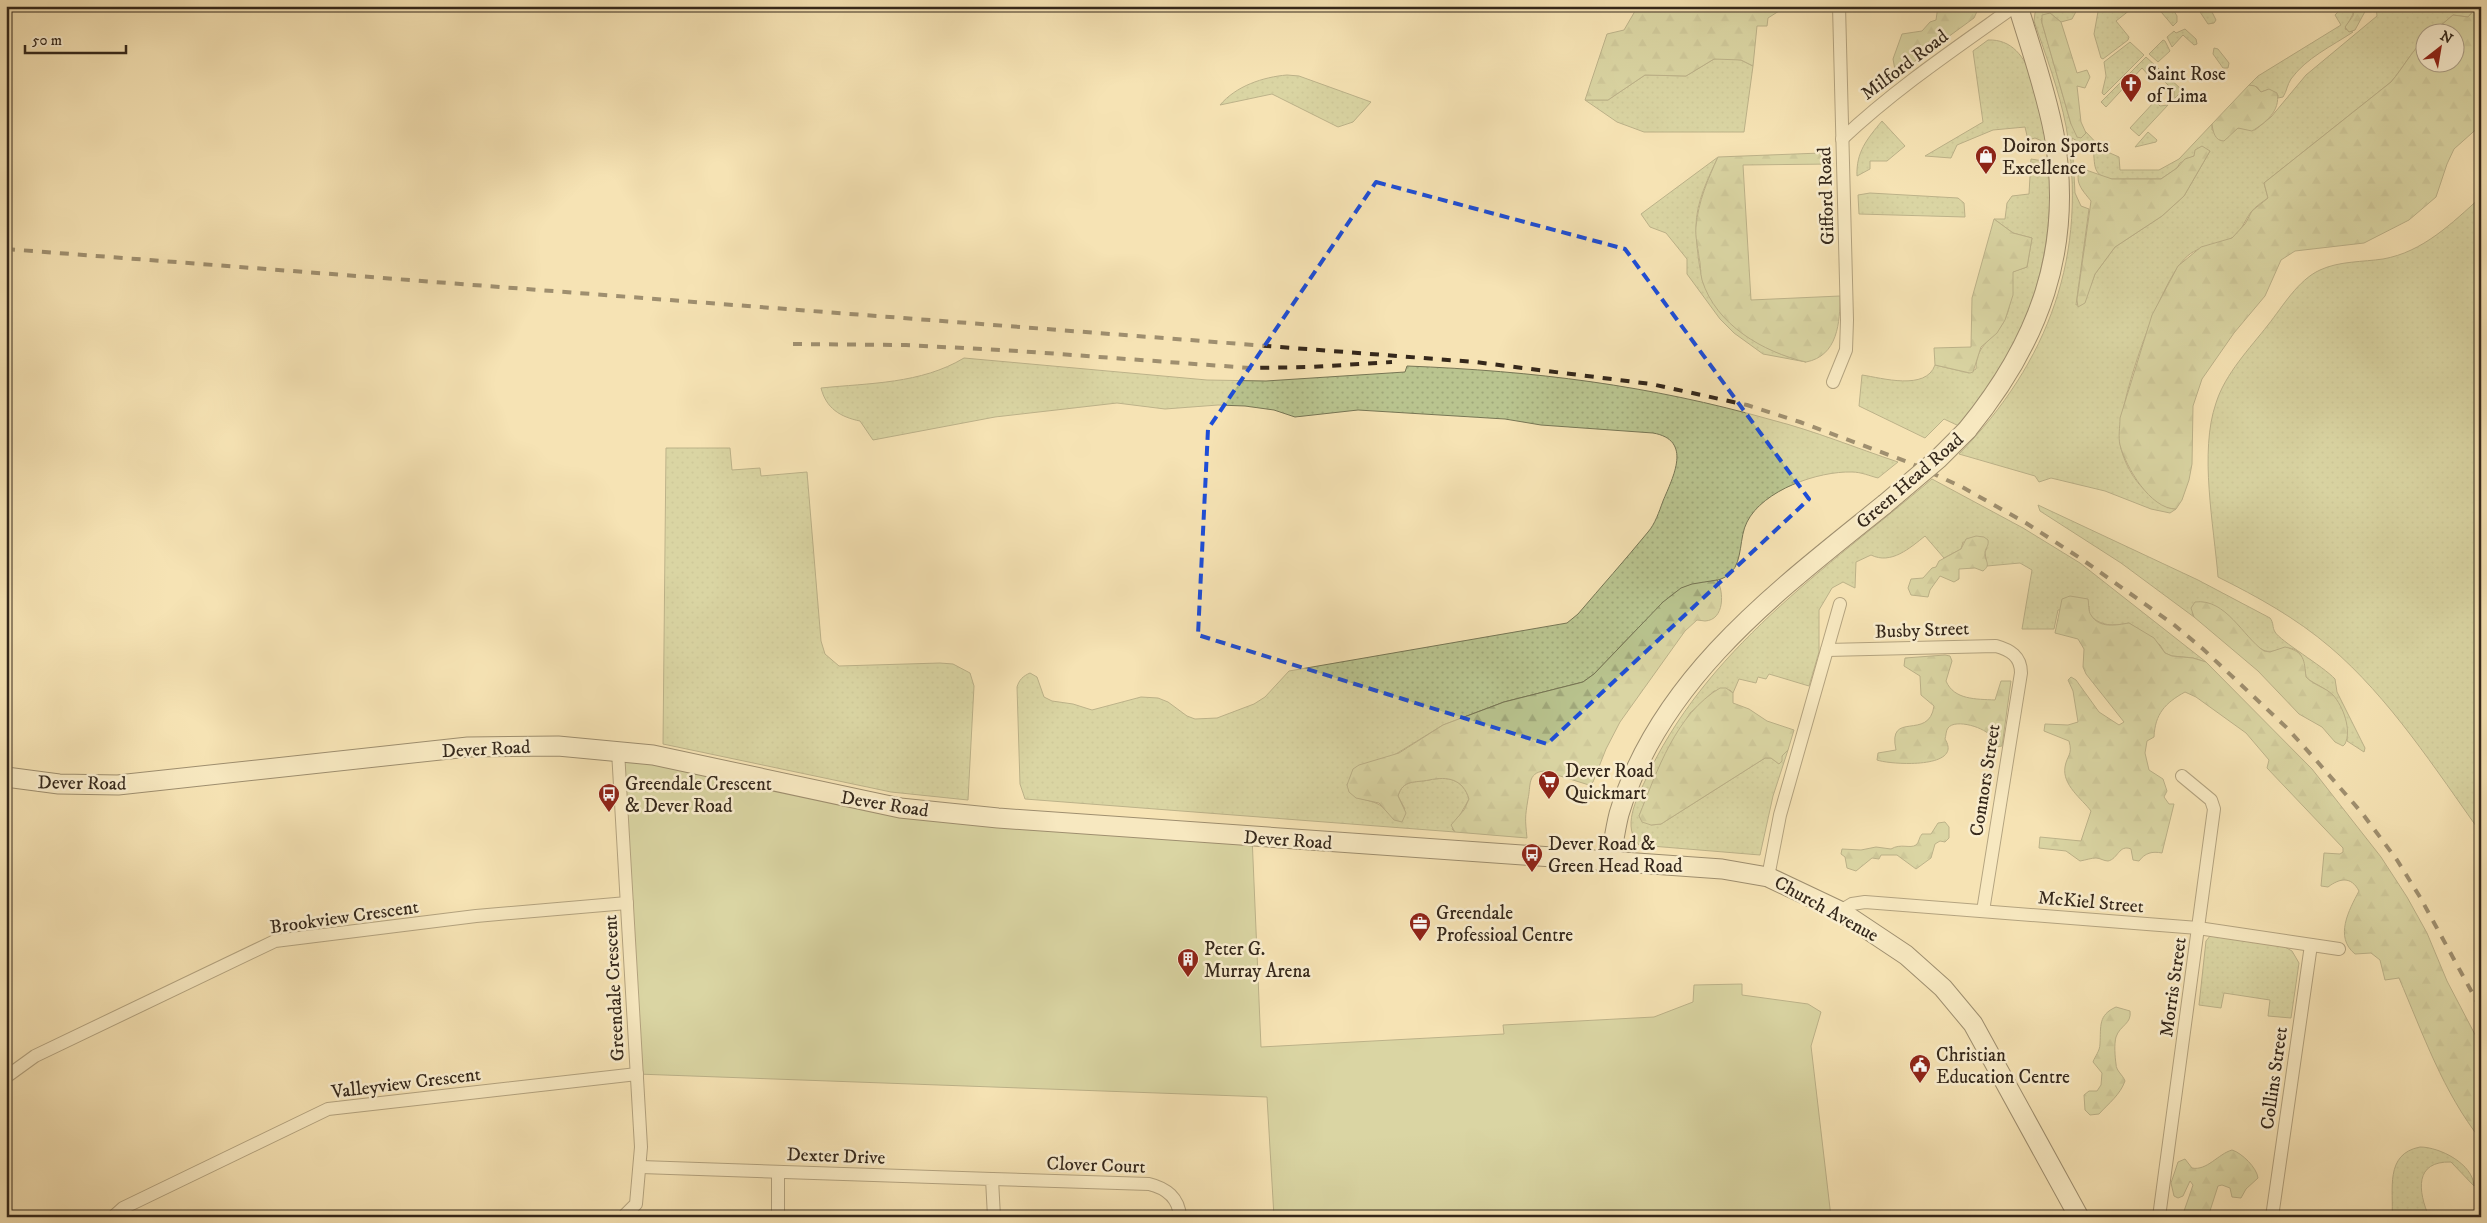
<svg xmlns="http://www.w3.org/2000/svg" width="2487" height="1223" font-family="'IM FELL DW Pica',serif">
	<defs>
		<pattern id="green-dots" width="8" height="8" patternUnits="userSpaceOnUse" patternTransform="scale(1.25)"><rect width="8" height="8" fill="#b9c48f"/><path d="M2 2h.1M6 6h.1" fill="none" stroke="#a0a87b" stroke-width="1.8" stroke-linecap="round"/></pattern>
		<pattern id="forest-firs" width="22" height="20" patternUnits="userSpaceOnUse" patternTransform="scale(1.25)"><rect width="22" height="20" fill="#b9c48f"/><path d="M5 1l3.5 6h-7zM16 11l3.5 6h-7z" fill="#a0a87b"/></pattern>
	</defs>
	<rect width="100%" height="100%" fill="#f6e3b4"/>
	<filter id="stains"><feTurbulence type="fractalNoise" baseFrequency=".004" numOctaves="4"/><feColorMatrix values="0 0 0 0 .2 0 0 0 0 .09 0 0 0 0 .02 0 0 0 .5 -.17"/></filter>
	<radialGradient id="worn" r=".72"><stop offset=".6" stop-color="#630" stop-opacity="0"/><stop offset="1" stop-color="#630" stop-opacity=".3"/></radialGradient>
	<!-- green -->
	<g fill="url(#green-dots)" stroke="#777655" fill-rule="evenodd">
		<path d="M2041 6H2079L2072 19 2061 22 2050 13 2041 19 2071 124 2086 133 2085 131 2103 150 2119 157 2120 170H2159L2179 159 2212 124V130L2231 132 2238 128 2255 130 2271 117 2306 75 2377 16 2376 6H2478L2468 17 2453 15 2433 32H2424V40C2411 52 2403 68 2391 82L2264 183 2268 198C2262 202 2255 207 2251 212 2244 221 2241 234 2230 239 2210 250 2195 242 2178 267 2156 297 2116 407 2120 443 2122 459 2134 482 2147 492 2155 499 2164 509 2176 509L2170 513 2151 509 2105 491 2051 478 2039 482 2035 476 1959 454C2049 362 2089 254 2066 126 2059 90 2046 56 2034 21L2035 13ZM2072 138 2084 145 2090 142C2099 155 2086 176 2112 179H2161L2177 168 2180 163 2194 156 2210 151 2184 196 2162 216 2115 247 2095 274 2084 303 2076 305 2089 209 2081 206 2075 193Z"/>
		<path d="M2099 6H2135L2116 21 2129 37 2128 40 2103 59 2101 58 2094 34Z"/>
		<path d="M2156 6H2171L2177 16V22L2173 26Z"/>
		<path d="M2207 6H2217L2211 10 2216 20 2214 23 2208 24 2200 12 2206 10Z"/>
		<path d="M2344 6H2350L2353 14 2345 29 2353 32C2332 46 2306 58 2291 79 2287 85 2287 91 2283 97L2278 98V95L2267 90 2261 92 2257 87 2249 85 2258 76 2341 25 2335 15Z"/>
		<path d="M2185 29 2196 39 2197 44 2194 45 2183 35 2172 47 2167 37 2174 31 2176 33Z"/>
		<path d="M1988 40C2035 38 2039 109 2047 143L2035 138 2028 140 2025 127 1993 130 1957 145 1951 158 1925 156 1983 122 1973 51Z"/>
		<path d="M2163 40 2165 41 2170 51 2158 62 2149 54Z"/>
		<path d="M2130 42 2144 55 2104 95 2102 93 2106 76 2104 62Z"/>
		<path d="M2214 48 2218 49 2229 63 2228 68H2223L2213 54Z"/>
		<path d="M2146 57 2181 89V92L2174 99V91L2156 73 2151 78 2142 68 2106 107 2101 102Z"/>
		<path d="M1725 58 1741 60 1753 66 1744 132H1644L1617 122 1585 100H1608L1645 75 1686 76 1714 59Z"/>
		<path d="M1287 75 1299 76 1371 102 1353 122 1338 127 1272 94 1220 105C1236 86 1263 77 1287 75Z"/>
		<path d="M2155 101 2160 106 2168 105 2139 136 2130 128Z"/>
		<path d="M1882 121 1905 146 1887 161H1870V169L1857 176C1856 152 1867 139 1882 121Z"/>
		<path d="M2148 132 2157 140 2156 142 2135 147Z"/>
		<path d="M1718 157C1708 178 1696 203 1696 226 1696 241 1699 274 1705 287 1723 327 1765 352 1806 362L1763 354 1734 333 1720 319 1687 274V259L1666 233 1650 227 1641 214Z"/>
		<path d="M2031 159 2049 162C2054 241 2037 310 1996 377 1985 394 1971 410 1959 426L1944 419 1925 438 1859 406 1862 375C1882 378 1926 391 1935 365L1969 373 1976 369C1976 342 1995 341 2005 319 2013 303 2010 289 2012 272L2027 267 2032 238 2013 233 1994 219H2005L2007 203 2012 196 2029 194Z"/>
		<path d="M1870 193 1958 198 1964 203 1965 217 1859 214 1858 195Z"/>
		<path d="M2481 197V833C2436 770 2389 697 2330 647 2296 618 2258 597 2218 577 2214 526 2199 452 2216 403 2225 374 2250 348 2268 325 2283 306 2298 280 2320 270 2339 261 2363 262 2383 259 2423 252 2452 223 2481 197Z"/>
		<path d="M964 358 1207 380 1266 381 1405 372 1407 366C1534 371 1649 385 1772 420 1815 431 1856 448 1898 462L1878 478C1870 476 1861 472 1852 472 1818 471 1763 490 1747 522 1739 537 1743 560 1731 573 1719 585 1696 580 1681 589 1668 596 1660 607 1650 617 1630 635 1613 655 1594 674L1583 682 1504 702 1443 725 1347 784C1353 806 1375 794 1388 813L1405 809 1398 796C1403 779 1415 783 1429 780 1448 776 1463 779 1469 799L1452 829 1455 832 1025 799 1020 784 1017 687C1019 680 1023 676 1030 673L1037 677 1044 697 1052 701 1073 704 1092 710 1141 697 1158 698 1168 702 1187 716 1195 719 1217 718 1254 704 1265 697 1289 671 1567 623 1578 614C1601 587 1625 560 1648 532 1655 524 1659 512 1663 501 1673 477 1693 440 1653 433L1541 425 1505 419 1358 410 1295 417 1274 410 1245 406 1218 405 1165 409 1117 403 995 417 873 440 860 421C840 417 826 408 821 388 869 383 921 384 964 358Z"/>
		<path d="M666 448H730L732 470 760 468 761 476 807 472 821 641 825 654 839 666 940 663 953 664 970 673 974 686 968 800 891 792 663 744Z"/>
		<path d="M1932 479 2023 528 2080 563 2206 662 2193 658 2172 656 2165 653 2160 645 2129 623C2113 626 2101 627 2089 614V606L2058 610 2054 629H2022L2032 570 2020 563 1987 566 1985 552 1987 548 1963 542 1961 549 1944 558 1925 536C1910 548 1891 565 1871 555L1856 562 1855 588 1843 582 1832 588 1819 610V652L1809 686 1769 674 1766 679 1758 677 1756 683 1739 679 1733 693 1730 690 1714 691 1690 713 1661 763 1639 816 1651 825 1661 824 1765 758H1771L1779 764 1782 756 1788 750 1773 796 1760 855 1639 845C1622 827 1636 800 1645 781 1704 650 1826 569 1932 479Z"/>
		<path d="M2038 505 2198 580 2270 618C2274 623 2272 627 2275 632 2280 641 2323 666 2335 679L2337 692 2365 748 2364 752 2347 741C2349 721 2340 698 2323 688 2317 684 2311 682 2306 677 2305 670 2303 659 2300 654 2289 640 2275 656 2263 650 2237 638 2235 609 2199 602L2192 614 2194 617 2121 563 2040 511Z"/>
		<path d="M2210 936 2283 946 2292 951 2299 963 2291 1018 2268 1016 2270 1000 2224 993 2221 1008 2199 1005 2206 941Z"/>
		<path d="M2420 1147C2440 1147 2473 1164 2474 1186L2451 1162C2414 1161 2418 1191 2429 1217H2392C2394 1190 2384 1154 2420 1147Z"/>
	</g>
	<!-- forest -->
	<g fill="url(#forest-firs)" stroke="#777655">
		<path d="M1638 6H1778L1779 11 1768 18 1767 26H1757L1753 66 1741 60 1714 59 1686 76 1645 75 1608 100H1585L1607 34 1624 30Z"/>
		<path d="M1938 6 1979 7 1974 18 1900 72 1895 70 1893 59 1902 34 1922 31 1930 22 1936 20Z"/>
		<path d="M2355 6H2368L2355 30 2349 32 2345 27 2353 16Z"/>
		<path d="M2478 6H2481V125L2454 149 2447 164 2436 197 2409 220 2364 243 2295 251 2281 260 2265 296 2234 333 2202 379 2193 406 2192 464 2189 480 2182 500 2176 509C2150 509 2126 467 2120 445 2118 437 2120 427 2120 418L2152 315 2178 266 2201 247 2232 238 2245 224 2252 211 2268 198 2264 183 2391 82C2403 68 2411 52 2424 40V62H2454V32H2433L2453 15 2468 17Z"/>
		<path d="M2050 13 2061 22 2077 73 2087 70 2090 77 2085 88 2077 86 2081 122 2086 133 2081 138 2077 137 2071 124 2042 23V15Z"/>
		<path d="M2249 85 2255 86 2261 92 2269 89 2277 93C2281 111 2265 123 2252 131L2238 128 2224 141C2215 141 2213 132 2212 124Z"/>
		<path d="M2202 146 2210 151 2184 196 2162 216 2115 247 2095 274 2085 303 2078 307 2077 300 2091 201C2084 192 2075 184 2079 171L2086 170 2112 179H2161L2177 168 2185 159 2194 156 2195 150Z"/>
		<path d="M1821 153 1830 157 1833 164 1743 165 1751 300 1840 296C1840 322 1838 356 1806 362 1763 352 1716 325 1702 280 1700 273 1701 264 1699 257 1698 247 1695 237 1696 227 1698 202 1708 179 1718 157Z"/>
		<path d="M1994 219 2013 233 2032 238 2027 267 2013 272V295L2005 320 1997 333 1981 347 1973 372 1970 373 1935 365 1934 348 1971 347 1972 298Z"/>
		<path d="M1976 536 1984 537 1988 540C1989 546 1986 547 1985 552 1984 561 1992 564 1983 571L1975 568 1959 569V579L1954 582 1940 576 1930 590 1928 597 1911 595 1908 588 1911 579 1923 578 1932 568 1936 567 1939 561 1961 549 1966 539Z"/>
		<path d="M1717 580C1724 591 1725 620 1705 621 1702 621 1700 620 1697 620L1685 631 1620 722 1606 749 1593 782 1589 785 1544 771C1527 773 1531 786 1528 799 1525 818 1525 818 1527 838L1455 832 1451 825 1464 810 1469 799C1463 779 1448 776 1429 780 1415 783 1403 779 1398 796L1406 813 1402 822 1394 820 1379 803 1356 798 1349 792 1347 785 1353 769 1359 765 1399 753 1443 725 1504 702 1583 682 1594 674 1663 602 1681 588 1692 584Z"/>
		<path d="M2070 596 2088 599C2089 604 2088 611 2091 615 2099 629 2117 625 2129 623L2154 638 2165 653 2172 656 2193 658 2206 662 2312 769 2381 857 2407 897 2427 933 2447 981 2481 1046V1140C2443 1092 2423 1034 2399 978L2385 980 2380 960 2371 953 2355 954C2334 937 2349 910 2359 891 2351 876 2340 878 2328 887L2321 886 2324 853 2340 854 2343 852V848L2267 768 2269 760 2246 733 2196 697 2185 692C2165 703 2155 714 2154 737L2147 741 2145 753 2149 770 2163 779 2167 791 2164 797 2169 804H2174L2162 853C2152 851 2145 853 2139 861L2133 860 2131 849C2119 844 2118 859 2108 861 2104 861 2100 858 2096 858 2091 858 2086 860 2080 861L2066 851 2039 848 2040 837 2081 841 2091 811C2082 799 2062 785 2065 767 2067 755 2073 755 2069 741L2044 731 2045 724 2068 725 2078 722 2073 691 2068 680 2071 677 2076 680 2099 712 2119 725 2124 722 2086 674 2083 667 2084 649 2078 639 2055 633 2062 599Z"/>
		<path d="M2195 602C2226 598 2243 637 2264 651L2270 652 2285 647C2305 652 2304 660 2306 677 2313 685 2325 687 2333 695 2343 706 2352 730 2345 744L2343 746 2335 742 2322 727 2299 714 2258 671 2194 617 2191 608Z"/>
		<path d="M1945 655 1950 656 1952 661 1946 681C1954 700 1976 699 1995 700L2001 681H2011L2002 746 1997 747C1993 743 1994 741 1991 737 1987 728 1955 718 1948 728 1946 730 1946 736 1945 739 1964 769 1891 765 1877 760L1878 753 1896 750C1887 709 1929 742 1934 706L1921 695 1920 676 1904 666 1905 658Z"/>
		<path d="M1720 688H1726L1733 693V703L1749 709 1767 721 1794 730 1788 750 1782 756V761L1779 764 1771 758H1765L1661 824 1651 825 1642 822 1639 816C1657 771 1676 714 1720 688Z"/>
		<path d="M1945 822 1949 827V838L1945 842 1940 841 1935 844 1931 858 1916 869 1897 855H1881L1879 859 1872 858 1856 871 1847 868 1845 857 1841 854 1842 849 1861 850 1876 847 1891 849C1901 843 1910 849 1916 845 1919 843 1919 837 1922 834H1931L1938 823Z"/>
		<path d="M2116 1007 2130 1011C2132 1024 2120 1025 2116 1037 2114 1044 2115 1057 2116 1064 2116 1071 2123 1075 2125 1081 2120 1095 2109 1103 2099 1114L2090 1115 2085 1110 2084 1095 2089 1091H2097L2101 1085 2102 1073 2093 1062C2095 1056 2100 1051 2100 1044 2101 1026 2098 1015 2116 1007Z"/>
		<path d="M2232 1150C2242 1153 2257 1168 2258 1178L2246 1189 2241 1198 2232 1197 2230 1188 2222 1185 2218 1186 2208 1217H2182L2193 1185 2190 1181 2183 1196 2178 1198 2174 1196 2171 1183 2178 1162 2185 1159 2192 1168C2207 1171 2218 1154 2232 1150Z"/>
	</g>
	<!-- pitch -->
	<path fill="#b9c48f" stroke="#777655" d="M618 751 815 792 1252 836 1261 1047 1504 1034 1503 1025 1654 1017 1693 1002 1694 985 1742 984V995L1808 1004 1821 1012 1811 1046 1831 1217H1274L1267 1097 637 1074Z"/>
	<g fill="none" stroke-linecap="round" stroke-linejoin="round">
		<!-- street casing -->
		<g stroke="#655741" stroke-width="14">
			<g id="street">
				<path d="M1842 139C1895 89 1956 48 2015 6"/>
				<path d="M1833 382 1846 350 1847 320 1839 6"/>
				<path d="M1827 650 1996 646C2010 650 2021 656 2021 673L1983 911"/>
				<path d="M618 751 641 1147 636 1204 623 1217"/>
				<path d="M1768 877 1780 815 1840 604"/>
				<path d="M1840 911 1852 904 1865 902 2198 928 2339 949"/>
				<path d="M6 1077 35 1056 275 941 476 916 627 903"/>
				<path d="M641 1167 992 1179 994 1217"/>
				<path d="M992 1179 1149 1184C1166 1188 1179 1198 1180 1217"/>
				<path d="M113 1217 123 1208 328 1109 637 1074"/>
				<path d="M778 1217V1172"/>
				<path d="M2159 1217 2214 809 2211 800 2182 776"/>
				<path d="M2272 1217 2311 945"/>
			</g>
		</g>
		<!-- secondary casing -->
		<g stroke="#35281b" stroke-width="21">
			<g id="secondary">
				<path d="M1967 430C2039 342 2074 249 2054 134 2046 91 2031 49 2018 6"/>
				<path d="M6 777 59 784 118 785 468 747 558 746 653 755 900 808 998 818 1722 869 1768 877 1840 911 1906 955 1943 988 1973 1024 2079 1217"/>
				<path d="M1610 862C1613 846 1615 830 1619 814 1660 677 1780 589 1885 504"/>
			</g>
		</g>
		<!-- street -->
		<use href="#street" stroke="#f9edce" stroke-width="12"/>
		<!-- secondary -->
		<use href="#secondary" stroke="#f9edce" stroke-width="19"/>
		<!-- rail -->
		<g stroke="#35281b" stroke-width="4" stroke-dasharray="9 9" stroke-linecap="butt">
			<path d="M6 249 1475 362 1651 384 1747 405 1800 422 1908 462 1962 487 2026 523 2080 558 2173 624 2203 649 2287 728 2315 759 2362 813 2397 860 2420 897 2481 1009"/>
			<path d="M793 344 906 345 1018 351 1250 368 1312 367 1392 362"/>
		</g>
		<!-- secondary-bridge casing -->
		<g stroke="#35281b" stroke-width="21" stroke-linecap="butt">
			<path id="secondary-bridge" d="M1885 504 1938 459 1967 430"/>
		</g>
		<!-- secondary-bridge -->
		<use href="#secondary-bridge" stroke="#f9edce" stroke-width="19"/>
	</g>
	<!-- marked area -->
	<path d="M0 0H2487V1223H0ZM1376 182 1625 249 1809 499 1547 744 1198 635 1208 429Z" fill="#f6e3b4" fill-opacity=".55" fill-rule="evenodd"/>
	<path fill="none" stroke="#1d4ed8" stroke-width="4" stroke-dasharray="10 6" stroke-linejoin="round" d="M1376 182 1625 249 1809 499 1547 744 1198 635 1208 429Z"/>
	<!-- icons -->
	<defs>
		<g id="church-pin" transform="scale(1.125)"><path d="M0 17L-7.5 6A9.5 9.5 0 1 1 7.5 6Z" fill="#8f2418" stroke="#f9edce"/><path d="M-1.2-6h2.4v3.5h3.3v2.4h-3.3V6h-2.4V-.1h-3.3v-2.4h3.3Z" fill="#fff"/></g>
		<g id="shop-pin" transform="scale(1.125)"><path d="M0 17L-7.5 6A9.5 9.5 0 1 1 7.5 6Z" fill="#8f2418" stroke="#f9edce"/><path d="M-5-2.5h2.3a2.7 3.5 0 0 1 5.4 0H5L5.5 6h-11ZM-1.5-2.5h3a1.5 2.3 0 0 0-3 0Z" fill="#fff"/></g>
		<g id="supermarket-pin" transform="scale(1.125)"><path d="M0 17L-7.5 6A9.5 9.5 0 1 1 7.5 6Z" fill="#8f2418" stroke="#f9edce"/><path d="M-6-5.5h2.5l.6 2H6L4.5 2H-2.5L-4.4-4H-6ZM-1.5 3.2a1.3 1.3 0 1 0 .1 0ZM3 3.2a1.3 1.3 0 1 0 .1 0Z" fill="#fff"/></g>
		<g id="bus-pin" transform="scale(1.125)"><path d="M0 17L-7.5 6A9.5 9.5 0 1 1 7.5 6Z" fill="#8f2418" stroke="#f9edce"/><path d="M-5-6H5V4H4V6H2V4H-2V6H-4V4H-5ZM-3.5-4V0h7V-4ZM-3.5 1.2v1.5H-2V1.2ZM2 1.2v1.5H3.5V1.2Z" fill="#fff"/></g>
		<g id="office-pin" transform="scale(1.125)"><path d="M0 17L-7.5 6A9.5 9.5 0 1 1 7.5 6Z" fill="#8f2418" stroke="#f9edce"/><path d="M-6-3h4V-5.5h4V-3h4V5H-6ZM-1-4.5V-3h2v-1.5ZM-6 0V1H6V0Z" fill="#fff"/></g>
		<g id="building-pin" transform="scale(1.125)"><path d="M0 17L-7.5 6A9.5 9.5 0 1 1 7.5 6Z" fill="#8f2418" stroke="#f9edce"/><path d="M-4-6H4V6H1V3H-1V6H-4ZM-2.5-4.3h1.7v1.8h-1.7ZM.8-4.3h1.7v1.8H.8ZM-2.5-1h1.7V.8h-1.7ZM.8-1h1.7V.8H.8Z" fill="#fff"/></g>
		<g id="civic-pin" transform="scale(1.125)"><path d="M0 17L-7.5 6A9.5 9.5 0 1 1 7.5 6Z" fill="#8f2418" stroke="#f9edce"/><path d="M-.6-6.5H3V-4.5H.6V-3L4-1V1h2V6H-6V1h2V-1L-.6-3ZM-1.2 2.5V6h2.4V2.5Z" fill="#fff"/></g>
	</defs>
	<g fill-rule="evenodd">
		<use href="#church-pin" x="2131" y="84"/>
		<use href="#shop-pin" x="1986" y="156"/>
		<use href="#supermarket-pin" x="1549" y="781"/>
		<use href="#bus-pin" x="609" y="794"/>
		<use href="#bus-pin" x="1532" y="854"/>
		<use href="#office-pin" x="1420" y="923"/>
		<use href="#building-pin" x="1188" y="959"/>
		<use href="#civic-pin" x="1920" y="1065"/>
	</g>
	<g text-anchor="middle" stroke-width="5" stroke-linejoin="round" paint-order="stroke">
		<!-- street labels -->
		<g font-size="19" fill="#35281b" stroke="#f9edce">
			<text transform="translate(1904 64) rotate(-37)" y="7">Milford Road</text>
			<text transform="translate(1825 196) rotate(-92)" y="7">Gifford Road</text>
			<text transform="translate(1909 480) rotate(-41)" y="7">Green Head Road</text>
			<text transform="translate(1922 629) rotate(-2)" y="7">Busby Street</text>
			<text transform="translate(486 748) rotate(-3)" y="7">Dever Road</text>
			<text transform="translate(1984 780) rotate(-81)" y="7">Connors Street</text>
			<text transform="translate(82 782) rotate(1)" y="7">Dever Road</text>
			<text transform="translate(885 803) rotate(9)" y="7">Dever Road</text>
			<text transform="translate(1288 839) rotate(4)" y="7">Dever Road</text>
			<text transform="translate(2091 901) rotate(5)" y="7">McKiel Street</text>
			<text transform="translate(1827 908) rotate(29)" y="7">Church Avenue</text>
			<text transform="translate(344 916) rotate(-8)" y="7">Brookview Crescent</text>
			<text transform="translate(2172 987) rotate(-82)" y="7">Morris Street</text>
			<text transform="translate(613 988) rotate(-93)" y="7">Greendale Crescent</text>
			<text transform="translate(2273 1078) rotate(-82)" y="7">Collins Street</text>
			<text transform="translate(406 1082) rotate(-7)" y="7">Valleyview Crescent</text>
			<text transform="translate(836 1155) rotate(2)" y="7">Dexter Drive</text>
			<text transform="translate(1096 1164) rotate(2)" y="7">Clover Court</text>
		</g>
		<!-- poi labels -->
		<g font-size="19" fill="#35281b" stroke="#f9edce" text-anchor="start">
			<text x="2147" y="80">Saint Rose<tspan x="2147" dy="22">of Lima</tspan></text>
			<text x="2002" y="152">Doiron Sports<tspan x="2002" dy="22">Excellence</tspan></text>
			<text x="1565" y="777">Dever Road<tspan x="1565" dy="22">Quickmart</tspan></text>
			<text x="625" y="790">Greendale Crescent<tspan x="625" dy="22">&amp; Dever Road</tspan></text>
			<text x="1548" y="850">Dever Road &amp;<tspan x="1548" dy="22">Green Head Road</tspan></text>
			<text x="1436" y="919">Greendale<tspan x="1436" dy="22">Professioal Centre</tspan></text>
			<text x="1204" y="955">Peter G.<tspan x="1204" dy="22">Murray Arena</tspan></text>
			<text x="1936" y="1061">Christian<tspan x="1936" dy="22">Education Centre</tspan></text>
		</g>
	</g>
	<!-- margin -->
	<rect width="2487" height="1223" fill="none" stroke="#f6e3b4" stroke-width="25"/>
	<rect x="8" y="8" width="2472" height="1208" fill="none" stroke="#35281b" stroke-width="2.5"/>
	<rect x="12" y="12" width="2462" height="1198" fill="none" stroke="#35281b"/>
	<!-- north arrow -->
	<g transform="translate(2440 48) rotate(31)"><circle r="24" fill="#f9edce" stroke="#ab9e86"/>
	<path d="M0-4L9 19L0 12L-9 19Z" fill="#8f2418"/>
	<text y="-8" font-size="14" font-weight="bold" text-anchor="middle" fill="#35281b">N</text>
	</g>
	<!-- scale -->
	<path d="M25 45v8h101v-8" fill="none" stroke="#35281b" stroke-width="2.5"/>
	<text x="32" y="45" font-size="15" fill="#35281b" stroke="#f9edce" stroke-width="4" paint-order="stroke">50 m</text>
	<rect width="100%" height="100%" filter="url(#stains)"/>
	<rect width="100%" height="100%" fill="url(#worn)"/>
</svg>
